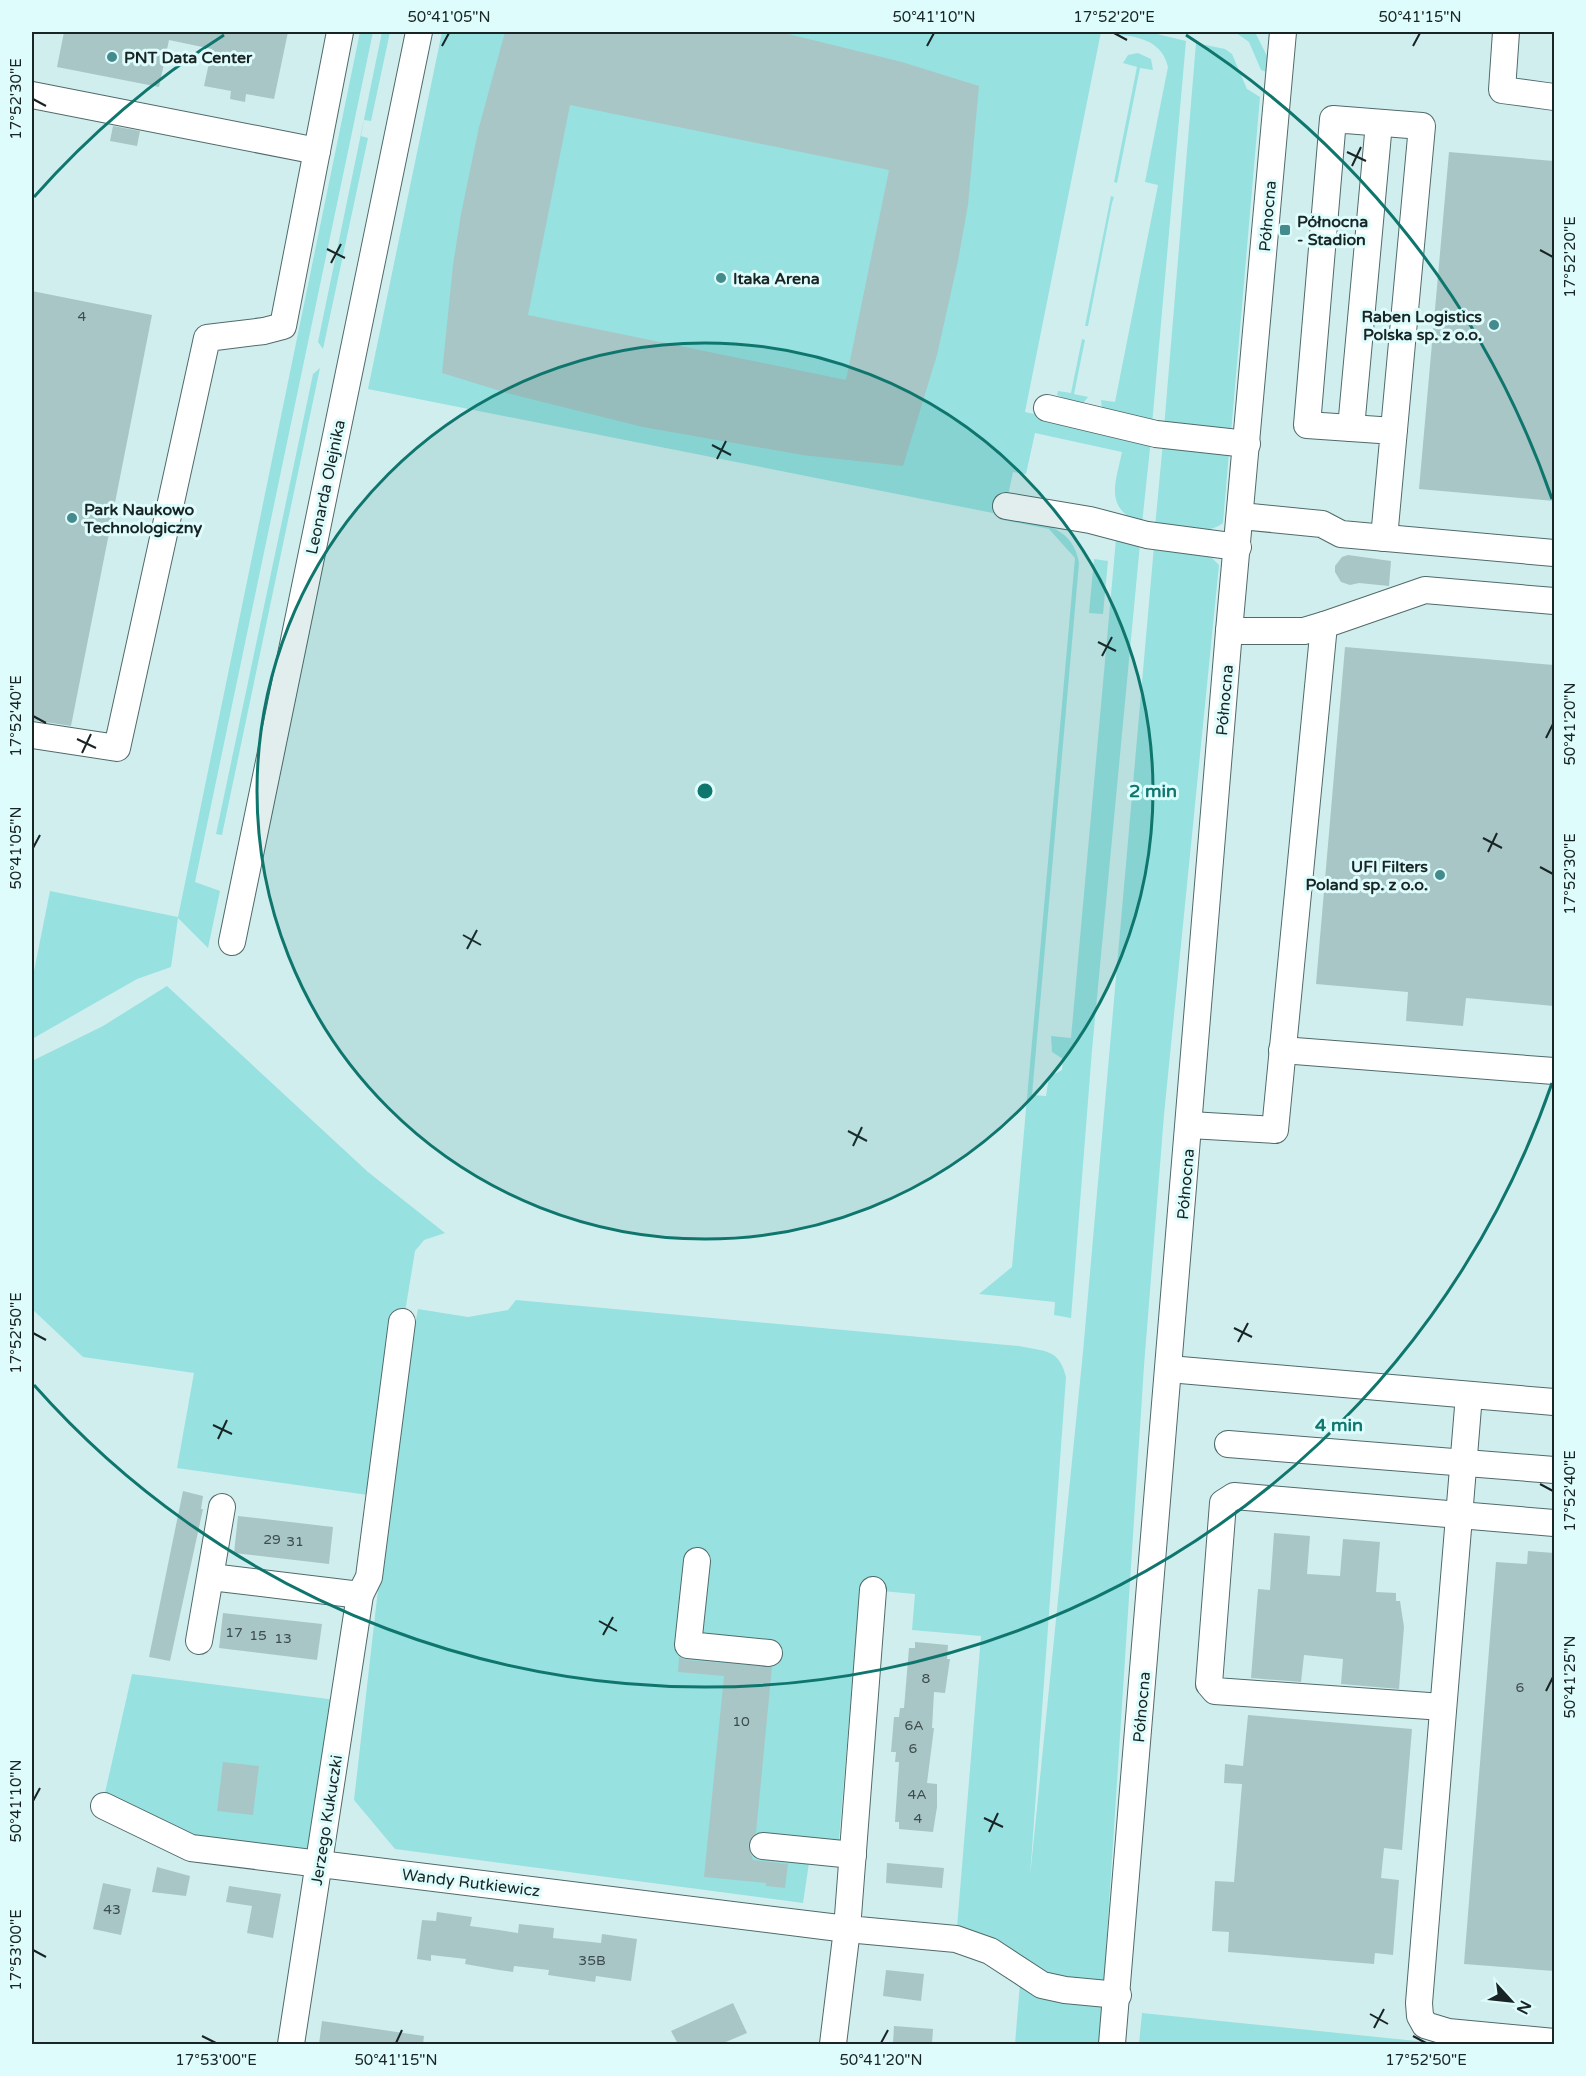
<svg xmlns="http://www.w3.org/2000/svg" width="1586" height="2076" font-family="'Varela Round',sans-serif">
	<rect width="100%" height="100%" fill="#d1eeee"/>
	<!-- green -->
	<g fill="#97e1e1">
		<path d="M360 32H373L195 882 220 891 208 948 178 918 171 967 137 979 32 1039V981L50 891 178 917Z"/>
		<path d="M382 32H390L371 121 364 120 361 136 368 138 323 349 318 342Z"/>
		<path d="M442 32H1101L1025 412 1151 439 1142 524C1104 508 1115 485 1122 452L1035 433 1026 474 1013 472 1004 515C1036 522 1073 524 1079 563L1032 1095 1046 1096 1049 1077 1062 1070 1063 1059 1052 1052 1051 1036 1071 1038 1116 539 1140 544 1092 1050 1071 1318 1054 1315 1055 1302 979 1294 1012 1267 1075 558 1049 529 1003 520V515L368 389Z"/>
		<path d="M1105 32H1149L1186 41 1152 425 1102 409 1101 400 1115 402 1158 185 1145 182 1168 67C1161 36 1131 37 1105 32Z"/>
		<path d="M1235 32H1255L1268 58 1270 73 1261 70 1249 42Z"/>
		<path d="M1196 43 1225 49 1232 54 1247 89 1260 97 1231 433 1164 428Z"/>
		<path d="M1138 53 1151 59 1153 70 1140 68 1117 183 1114 182 1137 67 1123 63 1128 55Z"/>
		<path d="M1111 196 1114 197 1112 203 1088 326H1085Z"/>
		<path d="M1082 339 1085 340 1074 394 1088 397 1081 406 1057 395 1058 391 1071 393Z"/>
		<path d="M320 368 222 835 216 834 313 374Z"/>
		<path d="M1163 442 1229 452 1223 523C1204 537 1177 529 1155 527Z"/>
		<path d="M1154 546 1209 555 1219 565 1164 1115 1144 1366 1100 2044H1015L1021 1971 956 1939 981 1636 912 1630 915 1594 860 1589 837 1864 809 1863 803 1903 395 1849 354 1800 396 1432 415 1325 418 1309 468 1317 508 1310 516 1300 1019 1346C1045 1352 1059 1348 1066 1377L1030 1877 1083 1352Z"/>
		<path d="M1094 559 1108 561 1103 614 1089 613Z"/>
		<path d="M167 986 368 1172 445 1233 424 1240 415 1251 375 1496 177 1468 194 1373 83 1357 32 1309V1061L103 1026Z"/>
		<path d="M132 1674 344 1701 320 1863 191 1848 102 1806Z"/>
		<path d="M1142 2013 1446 2044H1139Z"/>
	</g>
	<!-- building -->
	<g fill="#a9c6c6" fill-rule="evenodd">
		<path d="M64 32H288L274 99 246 94 245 102 230 99 231 91 204 86 212 49 169 40 159 87 57 67Z"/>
		<path d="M505 32H780L902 62 979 86 968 205 958 261 937 355 903 466 803 455 643 427 507 393 442 373 453 265 461 214 479 127ZM570 105 889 170 846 380 528 315Z"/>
		<path d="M113 126 140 131 137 146 110 141Z"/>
		<path d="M1449 152 1554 161V501L1419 489Z"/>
		<path d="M32 291 152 315 71 726 32 720Z"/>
		<path d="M1348 555 1391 561 1389 586 1359 583 1350 585 1341 582 1335 572V566L1342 557Z"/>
		<path d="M1345 647 1554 665V1006L1466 998 1463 1026 1406 1021 1408 992 1316 984Z"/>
		<path d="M183 1491 203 1496 201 1509H203L170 1661 149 1657Z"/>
		<path d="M238 1516 333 1527 329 1564 234 1553Z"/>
		<path d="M1274 1533 1310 1536 1307 1574 1340 1576 1343 1539 1380 1542 1376 1592 1396 1593V1601H1400L1404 1627 1399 1689 1341 1684 1343 1659 1304 1655 1301 1682 1251 1678 1258 1589 1270 1590Z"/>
		<path d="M1528 1551 1554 1553V1971L1464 1964 1496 1562 1527 1564Z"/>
		<path d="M223 1613 322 1624 317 1660 219 1648Z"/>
		<path d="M915 1642 948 1645 947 1659H950L945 1693 934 1692 932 1728H934L927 1783 937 1784V1807L933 1832 899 1829V1822H895L899 1762H895L896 1752H891L894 1717H899L900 1708H904L909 1648H915Z"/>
		<path d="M679 1657 687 1660 772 1667 756 1833 748 1845 753 1860 788 1864 785 1888 766 1886V1883L704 1877 724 1676 678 1672Z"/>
		<path d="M1248 1715 1412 1729 1402 1850 1384 1848 1381 1878 1399 1880 1393 1955 1375 1953 1374 1964 1228 1952 1229 1932 1212 1931 1215 1881 1234 1882 1242 1784 1224 1783 1225 1764 1243 1766Z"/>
		<path d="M223 1762 259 1766 253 1815 217 1811Z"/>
		<path d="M887 1863 944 1868 942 1888 886 1883Z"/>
		<path d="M157 1867 190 1876 186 1896 152 1892Z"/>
		<path d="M103 1883 131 1889 121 1935 93 1929Z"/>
		<path d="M229 1886 281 1894 273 1938 247 1933 252 1906 226 1902Z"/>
		<path d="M437 1912 472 1917 470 1926 499 1930 518 1933 519 1924 554 1928 553 1938 601 1943 602 1934 637 1939 631 1981 596 1976 595 1982 582 1980 548 1975 549 1970 514 1966 513 1972 499 1970 465 1964 466 1959 431 1955V1961L417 1959 422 1920 436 1921Z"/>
		<path d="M886 1970 924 1974 921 2001 883 1996Z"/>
		<path d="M733 2003 747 2033 721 2044H678L671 2031Z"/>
		<path d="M322 2021 424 2036 423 2044H319Z"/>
		<path d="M894 2026 933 2029 932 2044H893Z"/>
	</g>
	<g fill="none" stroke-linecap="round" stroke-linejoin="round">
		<!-- minor casing -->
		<g stroke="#506a6a" stroke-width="28">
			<g id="minor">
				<path d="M1506 32 1502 90 1554 97"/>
				<path d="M32 95 317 151"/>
				<path d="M1047 408 1156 434 1247 444"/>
				<path d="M1351 428 1379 123"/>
				<path d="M1006 506 1090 520 1147 535 1238 547"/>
				<path d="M1241 516 1322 524 1341 534 1554 553"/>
				<path d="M1384 538 1422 126 1333 119 1307 425 1394 431"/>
				<path d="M1229 631H1304L1324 625"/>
				<path d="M32 735 117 748 207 338 264 331 283 326 340 32"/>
				<path d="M232 942 419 32"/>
				<path d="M1282 1050 1554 1071"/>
				<path d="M1190 1125 1275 1130 1324 625 1425 590 1554 601"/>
				<path d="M1169 1369 1554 1402"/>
				<path d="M1469 1395 1419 2003 1420 2016 1425 2025 1448 2032 1554 2042"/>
				<path d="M1228 1444 1554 1470"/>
				<path d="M697 1561 688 1645 769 1653"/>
				<path d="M211 1577 360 1595"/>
				<path d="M873 1590 847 1929 956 1939 990 1951 1042 1985 1065 1990 1118 1995"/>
				<path d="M199 1641 222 1507"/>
				<path d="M1443 1707 1215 1691 1209 1684 1223 1503 1234 1496 1554 1523"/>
				<path d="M104 1806 191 1848 847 1929 833 2044"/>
				<path d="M763 1846 853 1855"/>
				<path d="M291 2044 360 1595 369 1577 402 1322"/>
				<path d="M1112 2044 1229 631 1283 32"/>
			</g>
		</g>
		<!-- minor -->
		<use href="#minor" stroke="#fff" stroke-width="26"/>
	</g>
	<!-- ticks -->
	<path fill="none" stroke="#192424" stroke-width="2" d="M1114 33 1127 40M442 46 449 33M927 46 934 33M1413 46 1420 33M33 99 46 106M1347 152 1366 161M1352 166 1361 147M327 249 345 258M1540 250 1553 257M331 263 341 244M712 445 731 455M717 459 726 441M1098 642 1116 651M1102 656 1112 637M33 716 46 723M1546 738 1553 724M77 739 96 748M82 753 91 734M1483 838 1502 848M33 848 40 835M1488 852 1497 833M1540 867 1553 874M463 935 481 945M467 949 477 930M848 1131 867 1141M853 1146 862 1127M1234 1328 1252 1337M33 1333 46 1340M1238 1342 1248 1323M213 1425 232 1434M218 1439 227 1420M1540 1484 1553 1491M599 1621 617 1631M603 1635 613 1617M1546 1691 1553 1677M33 1801 40 1788M984 1818 1003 1827M989 1832 998 1813M33 1950 46 1957M1370 2014 1388 2024M1374 2028 1384 2009M202 2036 216 2043M1413 2036 1426 2043M396 2043 402 2030M881 2043 888 2030"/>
	<!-- distance rings -->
	<circle cx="705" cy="791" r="448" fill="#0f766e" fill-opacity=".12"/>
	<g fill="none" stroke="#0f766e" stroke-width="3">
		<circle cx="705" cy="791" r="448"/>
		<path d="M1552 1083A896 896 0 0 1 34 1385M34 197A896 896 0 0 1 224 35M1186 35A896 896 0 0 1 1552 499"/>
	</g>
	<!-- markers -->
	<g fill="#438b8c" stroke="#defcfc" stroke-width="2">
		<circle cx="112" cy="57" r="6"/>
		<rect x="1279" y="224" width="12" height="12" rx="3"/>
		<circle cx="721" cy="278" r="6"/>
		<circle cx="1494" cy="325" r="6"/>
		<circle cx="72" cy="518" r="6"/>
		<circle cx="1440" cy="875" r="6"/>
	</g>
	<g text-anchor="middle" stroke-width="6" stroke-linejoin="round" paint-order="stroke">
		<!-- number labels -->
		<g font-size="14" fill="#3d4c4c">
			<text x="82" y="321">4</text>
			<text x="272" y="1544">29</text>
			<text x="295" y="1546">31</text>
			<text x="234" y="1637">17</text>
			<text x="258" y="1640">15</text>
			<text x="283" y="1643">13</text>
			<text x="926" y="1683">8</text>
			<text x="1520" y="1692">6</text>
			<text x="741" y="1726">10</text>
			<text x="914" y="1730">6A</text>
			<text x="913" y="1753">6</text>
			<text x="917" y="1799">4A</text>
			<text x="918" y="1823">4</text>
			<text x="112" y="1914">43</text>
			<text x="592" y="1965">35B</text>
		</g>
		<!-- poi labels -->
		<g font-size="16" font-weight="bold" fill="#192424" stroke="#defcfc" text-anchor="start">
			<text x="124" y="63">PNT Data Center</text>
			<text x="1297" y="227">Północna<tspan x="1297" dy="18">- Stadion</tspan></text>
			<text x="733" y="284">Itaka Arena</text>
			<text x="1482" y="322" text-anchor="end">Raben Logistics<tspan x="1482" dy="18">Polska sp. z o.o.</tspan></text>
			<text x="84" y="515">Park Naukowo<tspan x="84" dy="18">Technologiczny</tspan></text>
			<text x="1428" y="872" text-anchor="end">UFI Filters<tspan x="1428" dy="18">Poland sp. z o.o.</tspan></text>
		</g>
		<!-- street labels -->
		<g font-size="16" fill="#192424" stroke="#defcfc">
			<text transform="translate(1267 216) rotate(-85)" y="6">Północna</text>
			<text transform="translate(325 487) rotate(-78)" y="6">Leonarda Olejnika</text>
			<text transform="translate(1224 700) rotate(-85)" y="6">Północna</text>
			<text transform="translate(1185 1184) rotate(-85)" y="6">Północna</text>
			<text transform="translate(1141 1707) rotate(-85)" y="6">Północna</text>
			<text transform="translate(326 1820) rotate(-81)" y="6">Jerzego Kukuczki</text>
			<text transform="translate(471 1882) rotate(7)" y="6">Wandy Rutkiewicz</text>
		</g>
	</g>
	<circle cx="705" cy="791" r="9" fill="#0f766e" stroke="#defcfc" stroke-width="3"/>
	<g font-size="18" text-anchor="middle" font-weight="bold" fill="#0f766e" stroke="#defcfc" stroke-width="6" stroke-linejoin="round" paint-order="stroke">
		<text x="1153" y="797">2 min</text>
		<text x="1339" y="1431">4 min</text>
	</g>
	<!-- border -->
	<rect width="1586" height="2076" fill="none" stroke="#defcfc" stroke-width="66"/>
	<!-- north arrow -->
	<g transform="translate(1511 2001) rotate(117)" stroke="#defcfc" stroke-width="4.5" paint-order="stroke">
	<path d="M0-4.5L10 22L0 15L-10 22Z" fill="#192424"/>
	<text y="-9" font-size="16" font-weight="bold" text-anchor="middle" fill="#192424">N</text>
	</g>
	<rect x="33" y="33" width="1520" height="2010" fill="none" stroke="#192424" stroke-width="2"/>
	<g font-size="15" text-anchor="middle" fill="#192424">
		<text x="449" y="22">50°41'05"N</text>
		<text x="934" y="22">50°41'10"N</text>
		<text x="1114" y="22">17°52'20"E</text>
		<text x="1420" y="22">50°41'15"N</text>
		<text transform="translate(16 99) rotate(-90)" y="5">17°52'30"E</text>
		<text transform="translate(1570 257) rotate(-90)" y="5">17°52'20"E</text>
		<text transform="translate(16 716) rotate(-90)" y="5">17°52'40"E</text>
		<text transform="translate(1570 724) rotate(-90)" y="5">50°41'20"N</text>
		<text transform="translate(16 848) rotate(-90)" y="5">50°41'05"N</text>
		<text transform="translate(1570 874) rotate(-90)" y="5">17°52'30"E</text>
		<text transform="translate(16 1333) rotate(-90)" y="5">17°52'50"E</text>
		<text transform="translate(1570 1491) rotate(-90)" y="5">17°52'40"E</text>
		<text transform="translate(1570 1677) rotate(-90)" y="5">50°41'25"N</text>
		<text transform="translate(16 1801) rotate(-90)" y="5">50°41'10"N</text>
		<text transform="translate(16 1950) rotate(-90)" y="5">17°53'00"E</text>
		<text x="216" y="2065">17°53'00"E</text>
		<text x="396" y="2065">50°41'15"N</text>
		<text x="881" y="2065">50°41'20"N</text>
		<text x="1426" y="2065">17°52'50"E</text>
	</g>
</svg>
